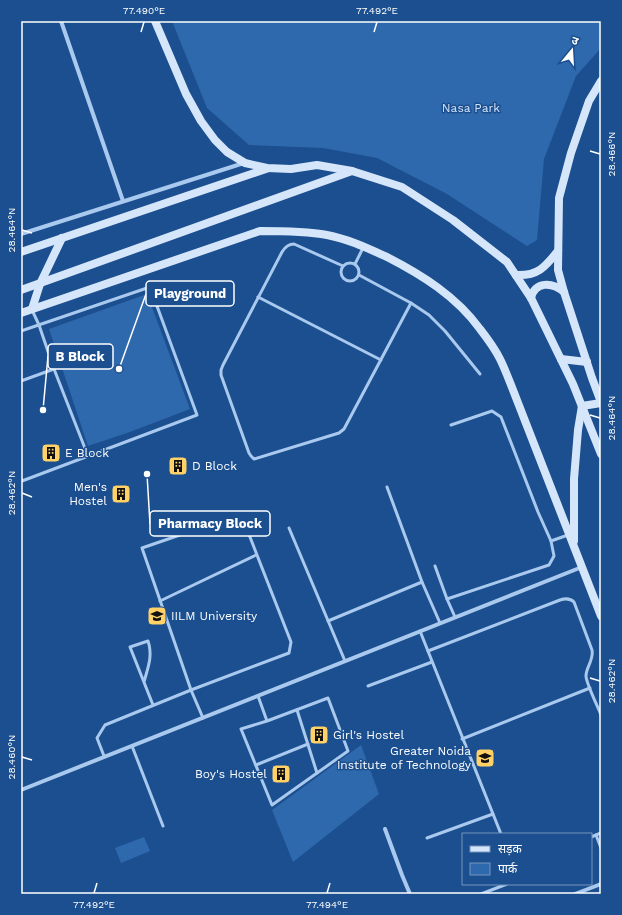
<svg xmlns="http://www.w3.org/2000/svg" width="622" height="915" font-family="'Work Sans','Noto Sans Devanagari',sans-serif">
	<rect width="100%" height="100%" fill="#1b4f8f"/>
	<!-- green -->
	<g fill="#2e69ad">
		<path d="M172 21H601V48L576 76 544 159 537 240 527 246 447 194 377 158 323 148 249 145 207 108Z"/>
		<path d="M147 294 190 409 130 432 88 446 49 329Z"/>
		<path d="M361 745 379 794 293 862 272 810Z"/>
		<path d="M144 837 150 851 121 863 115 848Z"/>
	</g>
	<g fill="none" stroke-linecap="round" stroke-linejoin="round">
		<!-- lane -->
		<g stroke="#a9c9ee" stroke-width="3">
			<circle cx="350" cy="272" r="9"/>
			<path d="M355 264 363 248"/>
			<path d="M343 266 294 244C288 244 285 247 282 252L223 365 221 370V375L249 453 251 456 254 459 339 433 344 429 411 303 359 275"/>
			<path d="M258 297 381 360"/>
			<path d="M411 303 429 315 445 331 480 374"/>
			<path d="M32 310 39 325 54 369 88 456"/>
			<path d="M21 331 150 287 197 415 22 481 21 479"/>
			<path d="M21 381 54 369"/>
			<path d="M451 425 492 411 501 417 538 512 551 541 554 556 549 565 447 599 455 617"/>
			<path d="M387 487 422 582"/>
			<path d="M241 514 291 642 289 653 191 690 142 548Z"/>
			<path d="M289 528 345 661"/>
			<path d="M551 541 568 535"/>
			<path d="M435 566 447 599"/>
			<path d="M160 601 256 555"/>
			<path d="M328 621 422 582 440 623"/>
			<path d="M420 631 501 834"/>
			<path d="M428 651 560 600C566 598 570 598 574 602L592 650C594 660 586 667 586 676 586 683 598 707 601 715"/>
			<path d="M144 682C148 667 153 656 148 641L130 647 153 705"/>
			<path d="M368 686 432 662"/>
			<path d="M258 696 267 721 241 729 272 805 348 751 328 698 267 721"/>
			<path d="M297 710 317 773"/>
			<path d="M462 739 590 688"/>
			<path d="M132 746 163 826"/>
			<path d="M104 756 97 738 105 725 191 690 203 718"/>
			<path d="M256 765 308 744"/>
			<path d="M596 835 601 848"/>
			<path d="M591 837 601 833"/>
			<path d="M427 838 493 814"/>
			<path d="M481 894 507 884"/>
		</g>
		<!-- street -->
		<g stroke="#a9c9ee" stroke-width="4">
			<path d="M61 21 123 201"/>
			<path d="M21 234 244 163"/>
			<path d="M21 790 582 567"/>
			<path d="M385 829 402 875 410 894"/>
			<path d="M575 894 601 884"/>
		</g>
		<!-- secondary -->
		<g stroke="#d6e6fa" stroke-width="8">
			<path d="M155 21 186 94 201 121 215 140 227 152 245 163 267 168 291 169 317 165 352 171 402 187 453 220 507 262 531 298 573 384 601 454"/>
			<path d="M601 81 589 101 571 153 559 198 558 270 564 292 592 378 601 402"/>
			<path d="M21 252 266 169"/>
			<path d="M516 275C538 276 545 267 558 251"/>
			<path d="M21 290 352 171"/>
			<path d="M531 298C535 281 552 282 564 292"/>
			<path d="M32 309 40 284 62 238"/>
			<path d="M21 313 260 231C282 231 305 231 327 235 348 239 367 248 387 257 422 275 456 296 480 329 487 338 495 349 500 359 505 369 509 380 513 390L601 616"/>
			<path d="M561 359 587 362"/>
			<path d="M574 541V479L578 430 582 406 601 403"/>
		</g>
	</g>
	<!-- ticks -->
	<path fill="none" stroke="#fff" stroke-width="1.5" d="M141 32 144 22M374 32 377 22M590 151 600 154M22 230 32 233M590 415 600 418M22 493 32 497M590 678 600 681M22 757 32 760M94 893 97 883M327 893 330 883"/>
	<!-- icons -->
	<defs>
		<g id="building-square" transform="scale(1)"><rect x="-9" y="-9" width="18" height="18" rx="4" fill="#ffd166" stroke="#1b4f8f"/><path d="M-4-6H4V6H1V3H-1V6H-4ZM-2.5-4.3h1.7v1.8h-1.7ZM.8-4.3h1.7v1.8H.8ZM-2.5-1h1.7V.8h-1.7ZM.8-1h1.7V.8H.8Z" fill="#111"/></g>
		<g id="university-square" transform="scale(1)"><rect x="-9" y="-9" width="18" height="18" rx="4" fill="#ffd166" stroke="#1b4f8f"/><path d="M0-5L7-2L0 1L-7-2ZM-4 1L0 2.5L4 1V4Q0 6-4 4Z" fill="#111"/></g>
	</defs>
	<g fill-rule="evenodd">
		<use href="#building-square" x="51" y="453"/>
		<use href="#building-square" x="178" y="466"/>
		<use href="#building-square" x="121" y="494"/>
		<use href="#university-square" x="157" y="616"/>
		<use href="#building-square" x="319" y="735"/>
		<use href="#university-square" x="485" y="758"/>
		<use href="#building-square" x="281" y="774"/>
	</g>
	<g text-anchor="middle" stroke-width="3" stroke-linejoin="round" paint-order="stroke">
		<!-- park labels -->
		<g font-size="12" fill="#cfe3fa" stroke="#1b4f8f">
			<text x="471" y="112">Nasa Park</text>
		</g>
		<!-- poi labels -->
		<g font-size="12" fill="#fff" stroke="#1b4f8f" text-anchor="start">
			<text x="65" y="457">E Block</text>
			<text x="192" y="470">D Block</text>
			<text x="107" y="491" text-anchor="end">Men's<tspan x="107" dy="14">Hostel</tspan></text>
			<text x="171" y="620">IILM University</text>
			<text x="333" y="739">Girl's Hostel</text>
			<text x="471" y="755" text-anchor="end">Greater Noida<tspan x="471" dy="14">Institute of Technology</tspan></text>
			<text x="267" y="778" text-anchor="end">Boy's Hostel</text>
		</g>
	</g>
	<!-- callouts -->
	<path fill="none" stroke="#fff" stroke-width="1.5" d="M119 369L146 294M43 410L48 356M147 474L150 524"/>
	<g fill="#fff" stroke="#1b4f8f" stroke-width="1.5">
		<circle cx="119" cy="369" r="4"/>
		<circle cx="43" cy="410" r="4"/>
		<circle cx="147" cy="474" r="4"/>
	</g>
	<g fill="#1b4f8f" stroke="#fff" stroke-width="1.5">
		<rect x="146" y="281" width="88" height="25" rx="4"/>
		<rect x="48" y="344" width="65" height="25" rx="4"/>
		<rect x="150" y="511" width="120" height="25" rx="4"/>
	</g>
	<g font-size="13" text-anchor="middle" font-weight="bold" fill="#fff">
		<text x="190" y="298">Playground</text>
		<text x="80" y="361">B Block</text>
		<text x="210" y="528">Pharmacy Block</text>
	</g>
	<!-- border -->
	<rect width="622" height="915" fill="none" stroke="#1b4f8f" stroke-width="44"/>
	<!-- legend -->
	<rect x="462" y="833" width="130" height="52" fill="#1b4f8f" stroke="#7695bc"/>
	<rect x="470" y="846" width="20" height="6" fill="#d6e6fa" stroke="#7695bc"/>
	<text x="498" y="853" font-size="12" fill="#ffffff">सड़क</text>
	<rect x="470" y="863" width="20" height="12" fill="#2e69ad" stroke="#7695bc"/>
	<text x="498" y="873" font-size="12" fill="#ffffff">पार्क</text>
	<!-- north arrow -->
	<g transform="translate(572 50) rotate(18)" stroke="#1b4f8f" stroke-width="3" paint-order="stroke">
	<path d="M0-3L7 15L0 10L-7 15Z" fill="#ffffff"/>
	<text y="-6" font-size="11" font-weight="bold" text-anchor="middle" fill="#ffffff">उ</text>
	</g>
	<rect x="22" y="22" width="578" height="871" fill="none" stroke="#fff" stroke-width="1.5"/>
	<g font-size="10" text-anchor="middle" fill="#fff">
		<text x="144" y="14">77.490°E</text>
		<text x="377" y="14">77.492°E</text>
		<text transform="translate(611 154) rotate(-90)" y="4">28.466°N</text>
		<text transform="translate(11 230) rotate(-90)" y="4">28.464°N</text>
		<text transform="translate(611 418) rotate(-90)" y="4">28.464°N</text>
		<text transform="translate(11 493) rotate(-90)" y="4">28.462°N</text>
		<text transform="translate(611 681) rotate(-90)" y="4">28.462°N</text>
		<text transform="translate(11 757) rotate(-90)" y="4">28.460°N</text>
		<text x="94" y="908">77.492°E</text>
		<text x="327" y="908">77.494°E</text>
	</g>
</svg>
